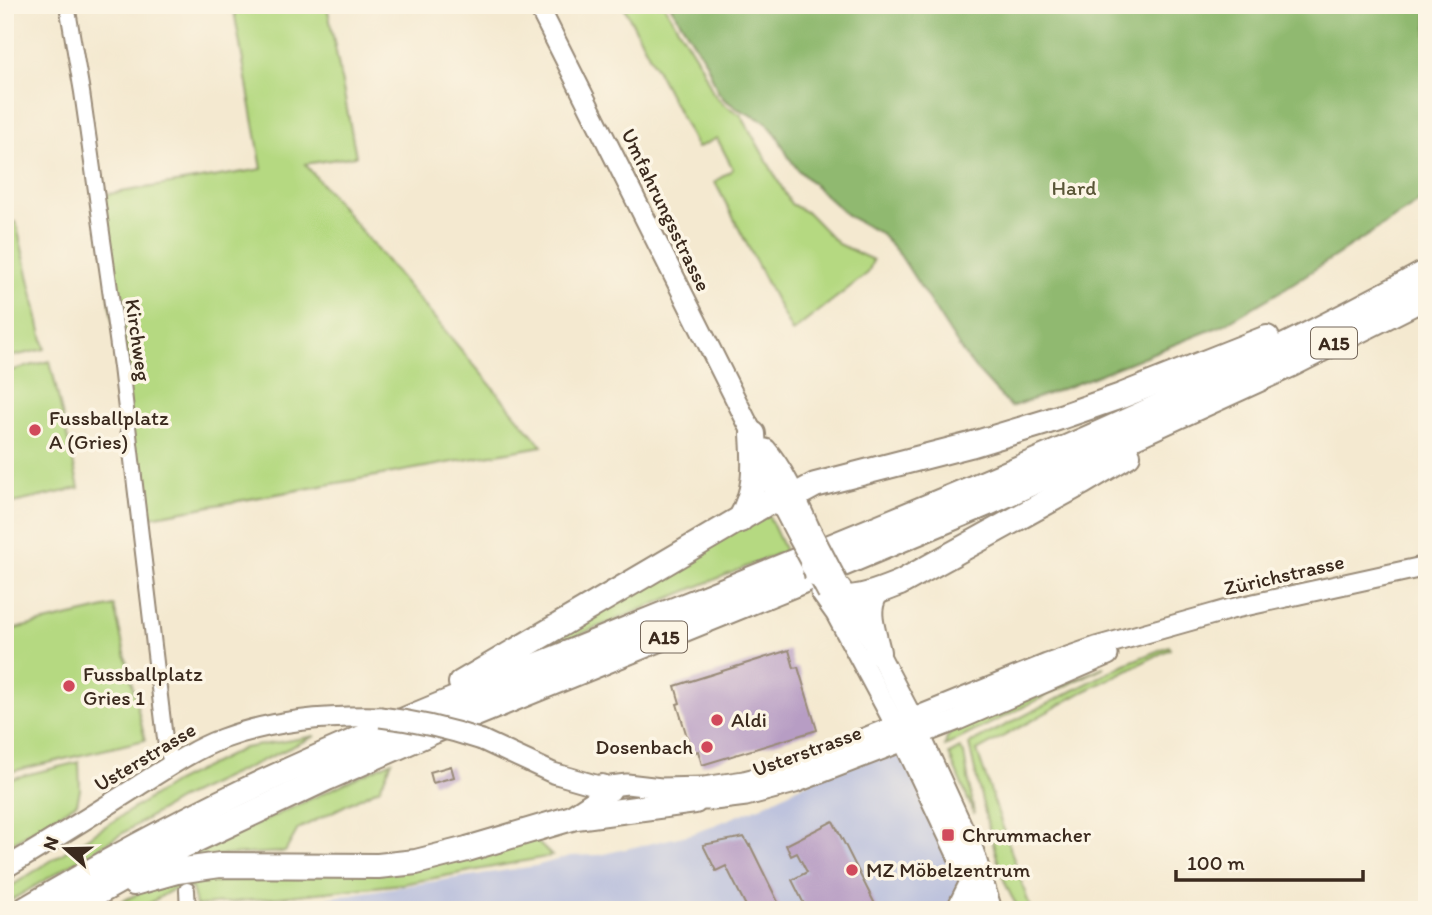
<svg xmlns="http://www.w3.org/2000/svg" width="1432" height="915" font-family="Itim,sans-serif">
	<rect width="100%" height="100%" fill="#fcf5e5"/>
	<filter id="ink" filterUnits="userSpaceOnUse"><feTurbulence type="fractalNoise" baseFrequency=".0143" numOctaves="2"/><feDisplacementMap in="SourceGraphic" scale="14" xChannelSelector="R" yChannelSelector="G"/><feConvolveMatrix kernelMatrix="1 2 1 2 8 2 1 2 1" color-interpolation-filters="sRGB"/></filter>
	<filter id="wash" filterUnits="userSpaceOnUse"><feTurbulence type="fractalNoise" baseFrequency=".00686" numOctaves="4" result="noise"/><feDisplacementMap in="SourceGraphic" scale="28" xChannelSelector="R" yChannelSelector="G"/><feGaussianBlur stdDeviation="1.57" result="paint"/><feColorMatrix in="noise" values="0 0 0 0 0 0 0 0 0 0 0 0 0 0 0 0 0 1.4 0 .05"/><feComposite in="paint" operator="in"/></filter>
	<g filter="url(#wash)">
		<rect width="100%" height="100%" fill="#f4e9d0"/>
		<!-- industrial -->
		<path fill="#bec3dd" d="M902 740 989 910H246L536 866 570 856 599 855 692 834 762 806 844 764Z"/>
		<!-- green -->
		<g fill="#b5d981" stroke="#788250" stroke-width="2">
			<path d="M233 5H327L356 156 305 164 542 446 139 519 96 196 262 169Z"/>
			<path d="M623 5H664L701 65 713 93 723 104 741 115 791 204 808 213 838 244 873 260 868 273 792 332 715 182 733 169 717 138 697 148Z"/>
			<path d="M16 222 45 349 5 358V224Z"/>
			<path d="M50 361 79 488 5 505V372Z"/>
			<path d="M766 510 785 551 507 664Z"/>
			<path d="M114 606 145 740 5 773V631Z"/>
			<path d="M1169 646 1170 649 1085 691 977 751 1031 910H1020C1004 888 999 865 992 839 983 808 976 776 969 744L1125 664Z"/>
			<path d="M1104 667 945 746 947 737 953 731Z"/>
			<path d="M315 736 178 800 5 904V890L175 782 244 748Z"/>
			<path d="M960 748 964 753 974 814 949 754Z"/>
			<path d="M392 761 380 788 298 829 285 852 186 857Z"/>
			<path d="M79 762 80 790 77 803 7 846 5 844V780Z"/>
			<path d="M534 839 552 856 402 884 196 906 192 888 172 890 138 910H105L139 893 184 877Z"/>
		</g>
		<!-- forest -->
		<path fill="#90b96f" stroke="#667246" stroke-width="2" d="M670 5H1427V197L1281 291 1223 325 1073 385 1011 407 974 367 961 350 900 255 886 239 880 233 848 216 798 170 788 156 777 135 766 122 738 109 724 99 718 92 706 62Z"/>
		<g id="blocks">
			<!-- building -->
			<g fill="#b79dc4">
				<path d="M789 650 794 668 798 667 817 730 702 765 698 751 692 753 677 704 680 703 675 686Z"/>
				<path d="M451 766 454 777 433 783 430 772Z"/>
				<path d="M833 821 878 910H826L824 907 807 910 792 880 807 872 797 853 791 856 786 845Z"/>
				<path d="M744 837 749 846 750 845 782 910H748L726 866 716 871 703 845Z"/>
			</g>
		</g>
	</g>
	<g filter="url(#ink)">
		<use href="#blocks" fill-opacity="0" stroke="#988a77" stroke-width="2"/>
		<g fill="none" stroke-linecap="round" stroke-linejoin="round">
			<!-- street casing -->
			<g stroke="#988a77" stroke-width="18">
				<g id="street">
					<path d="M67 5 82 92 121 367 166 747 172 764"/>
					<path d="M187 890 188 910"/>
				</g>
			</g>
			<!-- secondary casing -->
			<g stroke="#988a77" stroke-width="23">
				<g id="secondary">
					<path d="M538 5 753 434 771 485 798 537"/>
					<path d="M766 449C785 471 797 500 809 527"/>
					<path d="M841 588 878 652 913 719 974 852 992 910"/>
					<path d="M821 593 836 614 896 726 980 903"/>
					<path d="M482 740 553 773 602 787 611 791"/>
					<path d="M602 787 627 784 661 788 704 787 744 781 764 776 808 761 1047 664 1096 647 1231 609 1427 566"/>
					<path d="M682 800H714L746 796 795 783 958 720 1108 655"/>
					<path d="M5 868C50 842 94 814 138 786 165 769 192 750 222 739 273 720 326 716 380 717"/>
					<path d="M956 910 970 882"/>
				</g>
			</g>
			<!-- highway casing -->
			<g stroke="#988a77" stroke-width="28">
				<g id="highway">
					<path d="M740 520C757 490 755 467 753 434"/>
					<path d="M830 592 837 598C859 600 880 591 900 583L1083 482 1128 455"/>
					<path d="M876 593C864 611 874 632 878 652"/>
					<path d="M461 683 767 503 776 502 780 504 815 485 970 445 1046 422 1121 396 1267 338"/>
					<path d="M576 817 695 801"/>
					<path d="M134 883 177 871 220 865 378 866 416 862 467 849 572 818 596 802 599 798 602 787"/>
					<path d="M24 910C95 868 167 828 242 792 368 732 498 682 627 629 898 520 1171 413 1427 272"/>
					<path d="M67 910 172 851 327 778 434 731 800 582 988 503 1292 364 1427 296"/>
				</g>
			</g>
			<!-- street -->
			<use href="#street" stroke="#fff" stroke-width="14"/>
			<!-- secondary -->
			<use href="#secondary" stroke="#fff" stroke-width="19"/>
			<!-- highway -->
			<use href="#highway" stroke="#fff" stroke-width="24"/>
			<!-- secondary-bridge casing -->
			<g stroke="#988a77" stroke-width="23" stroke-linecap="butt">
				<g id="secondary-bridge">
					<path d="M809 527 837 581"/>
					<path d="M798 537 813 565 815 577"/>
					<path d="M380 717C416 721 449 729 482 740"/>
				</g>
			</g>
			<!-- highway-bridge casing -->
			<g stroke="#988a77" stroke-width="28" stroke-linecap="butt">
				<path id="highway-bridge" d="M813 565 822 577 830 592"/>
			</g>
			<!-- secondary-bridge -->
			<use href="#secondary-bridge" stroke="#fff" stroke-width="19"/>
			<!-- highway-bridge -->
			<use href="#highway-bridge" stroke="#fff" stroke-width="24"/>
		</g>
	</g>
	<!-- markers -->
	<g fill="#d1495b" stroke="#fcf5e5" stroke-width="2.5">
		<circle cx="35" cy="430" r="7"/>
		<circle cx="69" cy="686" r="7"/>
		<circle cx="717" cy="720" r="7"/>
		<circle cx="707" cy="747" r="7"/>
		<rect x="941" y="828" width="14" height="14" rx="3.5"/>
		<circle cx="852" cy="870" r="7"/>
	</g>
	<g text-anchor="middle" stroke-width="7" stroke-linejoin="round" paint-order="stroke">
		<!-- shield labels -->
		<g fill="#fcf5e5" stroke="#75675a" stroke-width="2">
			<rect x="1311" y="327.5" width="46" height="31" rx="5"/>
			<rect x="641" y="621.5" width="46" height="31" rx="5"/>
		</g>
		<g font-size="19" font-weight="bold" fill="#3b2a1e">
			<text x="1334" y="350">A15</text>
			<text x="664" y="644">A15</text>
		</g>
		<!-- park labels -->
		<g font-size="21" fill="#5a5637" stroke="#fcf5e5">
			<text x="1074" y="195">Hard</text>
		</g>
		<!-- street labels -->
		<g font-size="21" fill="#3b2a1e" stroke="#fcf5e5">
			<text transform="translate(666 210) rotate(64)" y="7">Umfahrungsstrasse</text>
			<text transform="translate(138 340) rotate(82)" y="7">Kirchweg</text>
			<text transform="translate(1284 575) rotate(-13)" y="7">Zürichstrasse</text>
			<text transform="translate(807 751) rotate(-20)" y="7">Usterstrasse</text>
			<text transform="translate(145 757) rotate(-31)" y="7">Usterstrasse</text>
		</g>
		<!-- poi labels -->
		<g font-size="21" fill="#3b2a1e" stroke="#fcf5e5" text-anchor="start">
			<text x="49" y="425">Fussballplatz<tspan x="49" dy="24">A (Gries)</tspan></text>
			<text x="83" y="681">Fussballplatz<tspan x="83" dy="24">Gries 1</tspan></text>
			<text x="731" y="727">Aldi</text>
			<text x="693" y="754" text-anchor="end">Dosenbach</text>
			<text x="962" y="842">Chrummacher</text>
			<text x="866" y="877">MZ Möbelzentrum</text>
		</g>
	</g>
	<!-- margin -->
	<rect width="1432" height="915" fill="none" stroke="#fcf5e5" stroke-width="28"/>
	<!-- north arrow -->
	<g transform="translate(66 849) rotate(290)" stroke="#fcf5e5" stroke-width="5" paint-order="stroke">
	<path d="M0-5L12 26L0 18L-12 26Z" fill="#3b2a1e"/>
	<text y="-10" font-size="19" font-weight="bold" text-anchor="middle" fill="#3b2a1e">N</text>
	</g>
	<!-- scale -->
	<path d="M1176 870v10h187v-10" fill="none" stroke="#3b2a1e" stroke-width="3.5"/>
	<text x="1187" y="870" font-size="21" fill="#3b2a1e" stroke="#fcf5e5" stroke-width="5" paint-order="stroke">100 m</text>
</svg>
